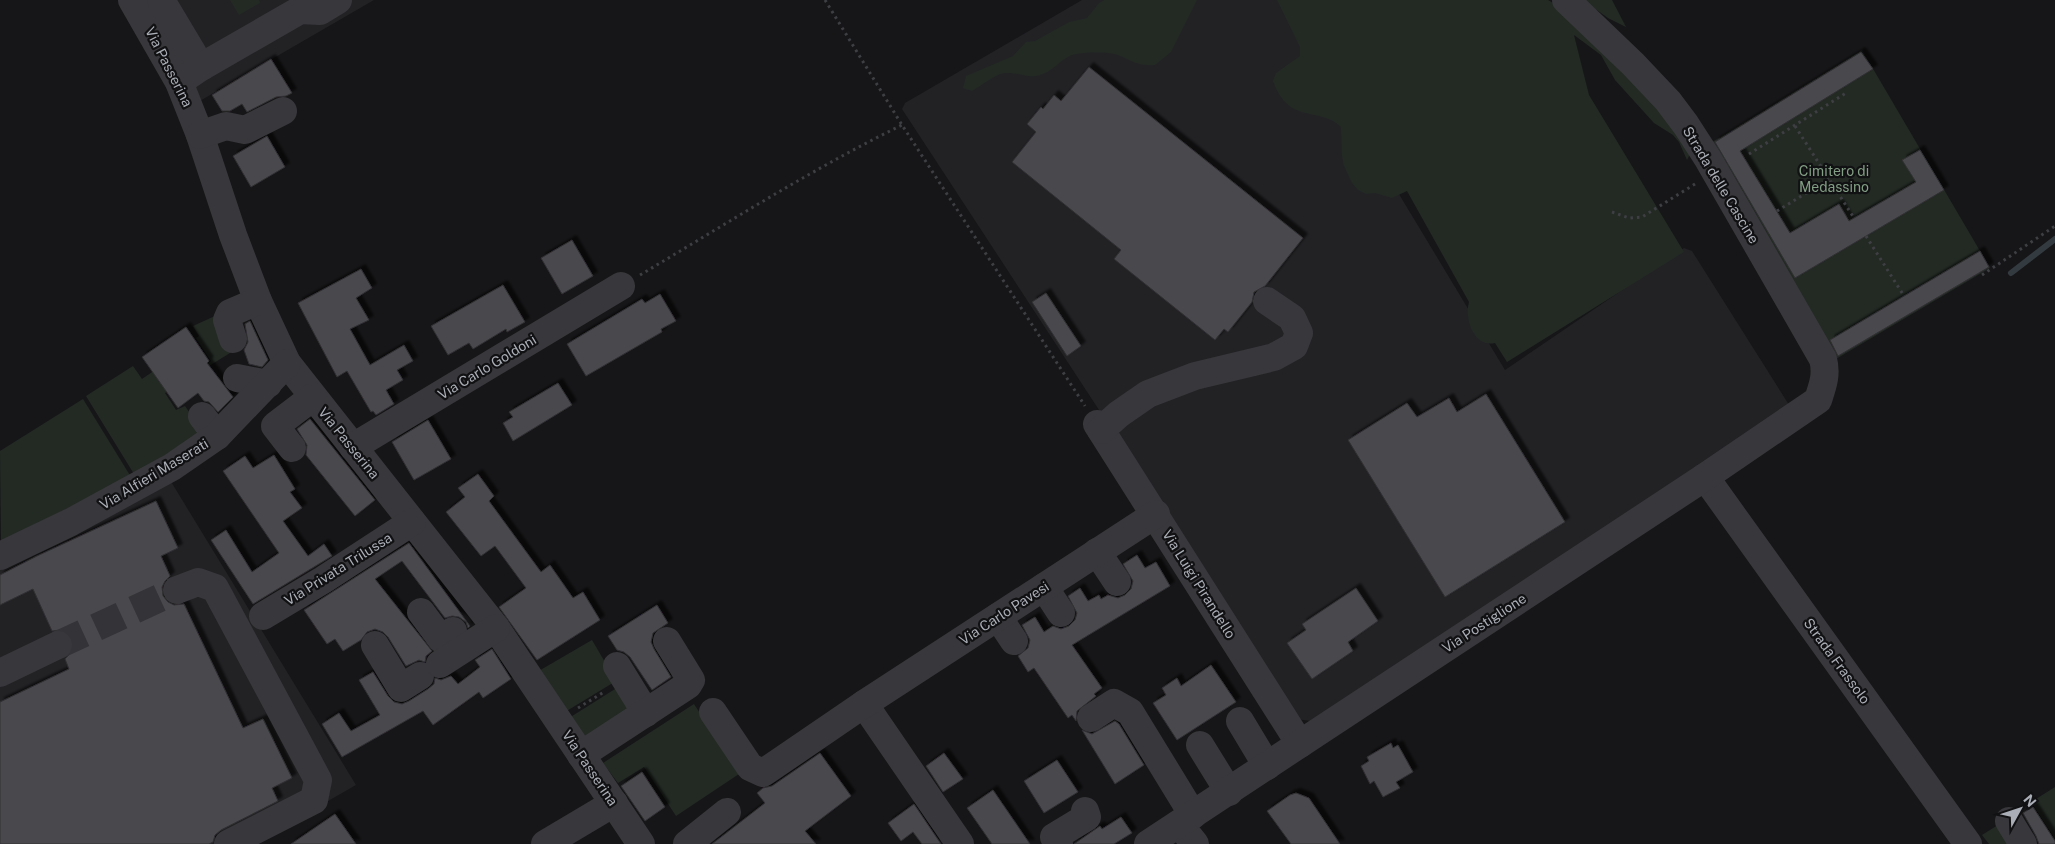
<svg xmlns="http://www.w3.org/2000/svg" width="2055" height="844" font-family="'Public Sans',sans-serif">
	<defs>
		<filter id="shadow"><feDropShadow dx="4.5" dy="-4.5" stdDeviation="1" flood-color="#0009"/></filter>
	</defs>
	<rect width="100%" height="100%" fill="#161618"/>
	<!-- built -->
	<g fill="#222225">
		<path d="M135 0H374L198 102Z"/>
		<path d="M1082 0H1282L1505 370 1684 248 1692 251 1791 408 1311 721 1296 719 1120 442 902 109 905 103Z"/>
		<path d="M170 480 356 785 253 844H0V565Z"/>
	</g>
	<!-- green -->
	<g fill="#232a24">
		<path d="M230 0H259L260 3 239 15Z"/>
		<path d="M1105 0H1197L1171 52 1155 65C1131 67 1128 55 1108 53 1099 52 1076 52 1068 57 1059 62 1052 71 1043 74 1029 80 1018 72 1005 73 996 74 981 86 972 91L963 88 966 76 1013 56 1026 42 1035 41 1069 22 1087 18 1099 3Z"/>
		<path d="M1277 0H1548L1567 11 1650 98 1691 152 1687 160 1679 142 1673 135 1654 123 1615 80 1601 55 1574 35 1589 95 1684 252 1507 362 1495 343C1474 348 1464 319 1469 302L1407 191 1392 198 1375 193 1366 194 1358 190 1352 183 1344 166 1342 156 1341 127C1320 106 1289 126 1273 81L1276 73 1300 56V47Z"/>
		<path d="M1583 0H1612L1626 27 1608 18Z"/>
		<path d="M1862 50 1990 268 1836 359 1709 144Z"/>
		<path d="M215 316 230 353 196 374 195 372 211 361 196 338 199 336 193 326Z"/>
		<path d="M164 364 179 385 165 393 176 410 185 406 203 432 134 474 86 396 133 366 142 379Z"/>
		<path d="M83 399 131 477 1 541 0 451Z"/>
		<path d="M592 640 616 681 565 712 537 672Z"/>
		<path d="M623 684 640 711 588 747 569 718Z"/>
		<path d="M694 704 739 774 676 816 644 767 618 783 603 763Z"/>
		<path d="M2055 787V839L2031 802Z"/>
		<path d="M1998 825 2018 844H1989L1982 835Z"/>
	</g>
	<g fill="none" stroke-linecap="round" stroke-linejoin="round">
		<!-- stream -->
		<path stroke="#333b41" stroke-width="6" d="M2011 273 2055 239"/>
	</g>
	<!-- building -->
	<g fill="#48494d" stroke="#313034" filter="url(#shadow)">
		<path d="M1861 52 1873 69 1740 151 1790 233 1839 204 1849 221 1916 182 1902 160 1920 150 1944 190 1795 278 1715 142Z"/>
		<path d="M271 59 292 93 286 96 276 97 247 112 242 104 230 111H222L212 95Z"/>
		<path d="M1089 67 1303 238 1265 286 1254 292 1252 302 1228 332 1224 329 1215 340 1114 259 1121 250 1012 162 1036 132 1027 124 1041 107 1043 109 1054 95 1061 101Z"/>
		<path d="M267 136 285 167 251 187 233 156Z"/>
		<path d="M572 240 593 276 562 294 541 258Z"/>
		<path d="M1980 251 1989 267 1838 356 1830 340Z"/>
		<path d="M361 269 372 288 356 298 369 320 350 329 370 365 404 345 413 361 397 370 403 380 386 390 394 404 376 415 373 411 371 412 347 371 337 377 298 303Z"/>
		<path d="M503 285 525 322 507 332 506 329 473 349 469 343 448 355 431 326Z"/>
		<path d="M1046 293 1081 346 1067 356 1032 302Z"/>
		<path d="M660 294 676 321 661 329 662 332 586 376 567 344 642 299 645 303Z"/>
		<path d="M250 321 268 360 262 367 249 364 244 350 248 342 245 324Z"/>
		<path d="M186 327 209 361 207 363 233 397 218 412 209 402 204 401 198 393 178 408 142 357Z"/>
		<path d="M558 383 572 405 513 441 503 423 513 417 509 412Z"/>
		<path d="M1486 394 1565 522 1445 597 1348 440 1407 403 1417 417 1449 398 1457 412Z"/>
		<path d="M310 419 375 500 355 516 306 455 307 445 297 429Z"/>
		<path d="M428 420 451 459 414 480 392 442Z"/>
		<path d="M274 455 295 489 290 492 302 508 283 521 308 556 324 544 332 556 253 604 211 540 226 530 252 572 279 553 223 471 245 456 253 468Z"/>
		<path d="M478 474 494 496 489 501 541 572 550 565 573 598 583 592 600 620 537 660 499 607 526 588 495 546 481 556 446 512 465 497 458 488Z"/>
		<path d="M156 501 178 548 161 556 170 576 165 581 162 587 163 596 168 602 174 605 184 604 243 728 263 719 292 778 272 788 278 801 221 830 215 835 213 842 209 844H0V702L69 669 65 659 71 653 74 646 72 639 67 632 60 630 52 631 33 589 0 605V575L37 556Z"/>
		<path d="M409 543 470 626 468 628 466 622 459 617 452 616 445 618 402 561 375 579 432 651 426 656 425 662 419 660 406 666 388 637 383 632 375 629 367 632 361 640 343 651 335 639 327 644 304 610Z"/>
		<path d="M1137 555 1145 568 1156 562 1170 586 1072 645 1102 688 1094 694 1096 696 1077 711 1076 721 1072 715 1068 718 1034 668 1028 672 1018 656 1028 648 1030 640 1022 625 1035 617 1044 632 1053 626 1061 629 1069 626 1075 620 1077 613 1068 596 1080 588 1088 601 1099 595 1101 599 1108 595 1118 598 1125 595 1131 589 1133 581 1123 564Z"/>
		<path d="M1356 588 1378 621 1348 642 1353 651 1312 679 1287 643 1306 630 1302 624Z"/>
		<path d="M657 605 668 623 653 633 651 642 654 649 671 677 652 690 630 657 624 652 617 650 608 636Z"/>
		<path d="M492 649 511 679 483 698 479 692 433 725 423 711 342 757 322 724 339 713 351 731 380 715 359 680 373 672 388 696 394 702 402 704 409 701 428 689 434 684 435 678 441 680 451 676 458 684 480 667 475 660Z"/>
		<path d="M1211 665 1236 702 1177 740 1153 703 1166 695 1162 688 1177 678 1181 686Z"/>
		<path d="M1115 721 1119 724 1144 765 1115 784 1082 730 1092 734Z"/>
		<path d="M1391 743 1393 748 1398 745 1413 772 1396 782 1400 788 1383 797 1374 781 1370 784 1361 766 1369 761 1367 757Z"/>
		<path d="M820 753 851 796 805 831 816 844H712L765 803 757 793 763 788 772 786Z"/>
		<path d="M944 753 963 779 943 792 926 766Z"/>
		<path d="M1057 760 1078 792 1044 813 1024 781Z"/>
		<path d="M642 772 665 807 645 821 621 786Z"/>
		<path d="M993 790 1030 844H992L967 808Z"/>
		<path d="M1296 793 1309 798 1340 844H1291L1267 811 1290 795Z"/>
		<path d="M914 804 941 844H922L913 832 901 841 888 823Z"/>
		<path d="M2033 807 2055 841V844H2039L2036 836 2023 813Z"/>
		<path d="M335 814 356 844H291Z"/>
		<path d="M1121 817 1132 833 1114 844H1074L1100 826 1102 829Z"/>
	</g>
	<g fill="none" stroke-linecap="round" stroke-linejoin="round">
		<!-- minor-tunnel -->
		<path stroke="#343438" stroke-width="28" stroke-dasharray="28 14" stroke-linecap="butt" d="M58 645 177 590"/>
		<!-- path -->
		<g stroke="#3e3f43" stroke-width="3" stroke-dasharray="2.5 4" stroke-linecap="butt">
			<path d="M825 0 902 125 1085 406"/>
			<path d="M1795 126 1854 218"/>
			<path d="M1749 154 1846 93"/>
			<path d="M1777 211 1829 179"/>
			<path d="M1612 212 1629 218 1642 217 1695 184"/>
			<path d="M1866 236 1904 296"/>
			<path d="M640 275C726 224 812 169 902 125"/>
			<path d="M1982 275 2055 226"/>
			<path d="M578 708 604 692"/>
		</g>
		<!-- minor -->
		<g stroke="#38383c" stroke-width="28">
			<path d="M132 0 179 82 200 135 233 235 258 301 287 363 496 628 641 844"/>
			<path d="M161 0 201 67"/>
			<path d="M179 82 201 67 300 10 320 11 338 0"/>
			<path d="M200 135 226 126 245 130 283 111"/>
			<path d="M233 339 227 320 230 313 258 301"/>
			<path d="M237 378 268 384"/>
			<path d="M202 416 217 436"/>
			<path d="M1097 424 1300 744"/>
			<path d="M1101 430 1119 414 1148 394 1195 376 1274 357 1294 346 1299 333 1292 318 1267 301"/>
			<path d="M353 447 621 286"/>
			<path d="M292 448 275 426 313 397"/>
			<path d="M1705 477 1968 844"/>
			<path d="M1097 552 1117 582"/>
			<path d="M0 556 71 522 172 467 217 436 287 363"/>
			<path d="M1044 587 1061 613"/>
			<path d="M177 590 198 582 215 588 318 780 314 800 228 844"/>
			<path d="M421 612 441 639 453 631"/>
			<path d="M263 616 323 580 412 522"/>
			<path d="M998 617 1014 641"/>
			<path d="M375 645 401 688 420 676"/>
			<path d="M440 664 496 628"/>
			<path d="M617 666 646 713"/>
			<path d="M0 673 58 645"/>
			<path d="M864 704 960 844"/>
			<path d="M713 712 750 767 763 773 864 704 1156 514"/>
			<path d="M1091 718 1114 703 1130 712 1193 815"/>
			<path d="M1240 721 1267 766"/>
			<path d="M1200 745 1229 792"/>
			<path d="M581 755 688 685 691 680 667 641"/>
			<path d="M2009 821 2023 844"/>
			<path d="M1179 824 1195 844"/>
			<path d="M545 844 614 803"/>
			<path d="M687 844 727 812"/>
			<path d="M1059 844 1054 837 1087 817 1085 811"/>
			<path d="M1148 844 1705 477 1818 400C1823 385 1827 374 1823 359L1708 159 1686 125 1668 101 1633 64 1566 0"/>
		</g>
	</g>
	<g text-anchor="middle" stroke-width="4.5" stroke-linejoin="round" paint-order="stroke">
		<!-- street labels -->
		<g font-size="14" fill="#aaaeb6" stroke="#111113">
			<text transform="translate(169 67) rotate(63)" y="5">Via Passerina</text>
			<text transform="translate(1721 185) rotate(59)" y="5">Strada delle Cascine</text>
			<text transform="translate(487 367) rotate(-31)" y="5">Via Carlo Goldoni</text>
			<text transform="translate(349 443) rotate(51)" y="5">Via Passerina</text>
			<text transform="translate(154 474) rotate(-31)" y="5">Via Alfieri Maserati</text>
			<text transform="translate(338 569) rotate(-32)" y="5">Via Privata Trilussa</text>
			<text transform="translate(1199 584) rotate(58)" y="5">Via Luigi Pirandello</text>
			<text transform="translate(1004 613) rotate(-33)" y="5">Via Carlo Pavesi</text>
			<text transform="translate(1484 623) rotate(-33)" y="5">Via Postiglione</text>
			<text transform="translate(1837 661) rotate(54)" y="5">Strada Frassolo</text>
			<text transform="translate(590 768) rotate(56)" y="5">Via Passerina</text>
		</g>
		<!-- park labels -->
		<g font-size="14" fill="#839f85" stroke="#111113">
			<text x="1834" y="176">Cimitero di<tspan x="1834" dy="16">Medassino</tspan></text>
		</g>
	</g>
	<!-- north arrow -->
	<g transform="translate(2020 809) rotate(50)" stroke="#111113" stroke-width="4" paint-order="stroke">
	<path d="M0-4L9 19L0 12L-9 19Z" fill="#aaaeb6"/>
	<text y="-8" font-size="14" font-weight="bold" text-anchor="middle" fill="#aaaeb6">N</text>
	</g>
</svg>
